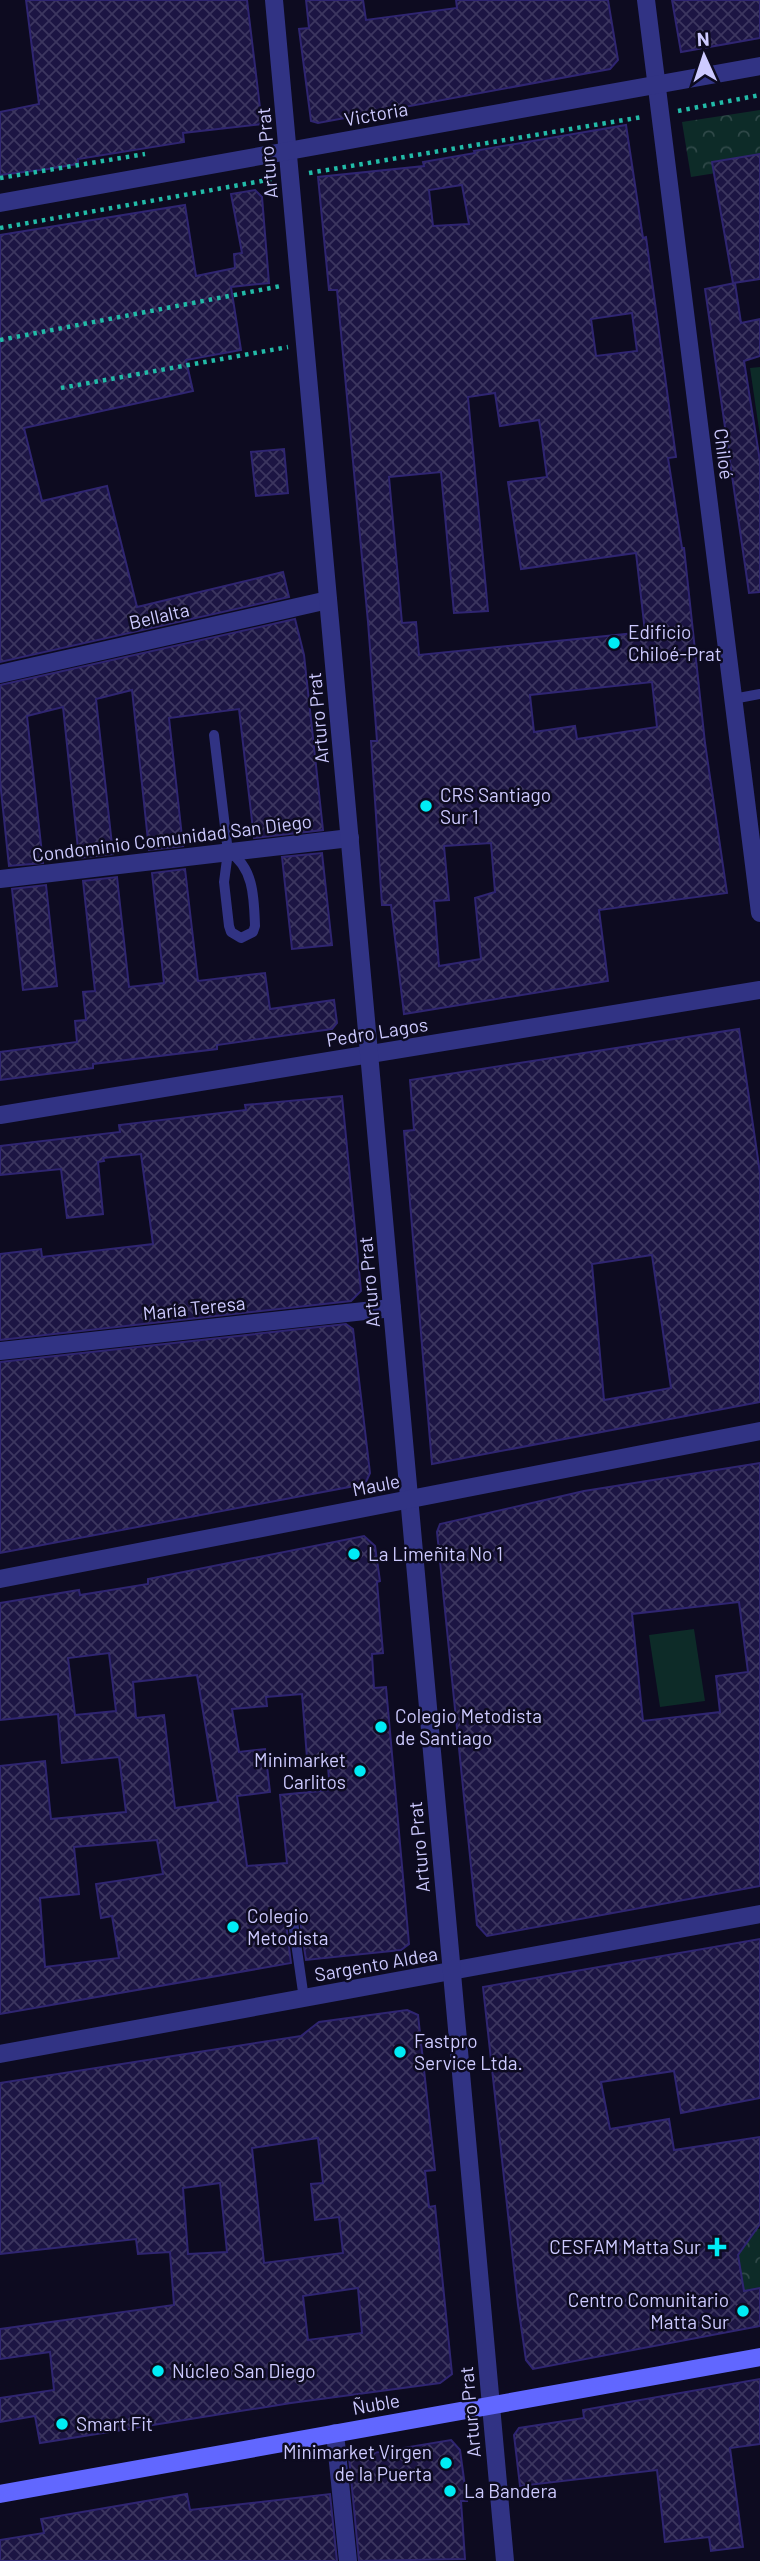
<svg xmlns="http://www.w3.org/2000/svg" width="760" height="2561" font-family="Barlow,sans-serif">
	<defs>
		<pattern id="forest-crowns" width="20" height="18" patternUnits="userSpaceOnUse" patternTransform="scale(1.75)"><rect width="20" height="18" fill="#0d2b28"/><path d="M2 6a3 3 0 1 1 6 0M12 15a3 3 0 1 1 6 0" fill="none" stroke="#2f4848"/></pattern>
		<pattern id="building-cross-hatch" width="8" height="8" patternUnits="userSpaceOnUse" patternTransform="scale(1.75)"><rect width="8" height="8" fill="#1c1543"/><path d="M0 0l8 8M0 8l8-8" fill="none" stroke="#3c365f"/></pattern>
	</defs>
	<rect width="100%" height="100%" fill="#0d0b20"/>
	<!-- forest -->
	<g fill="url(#forest-crowns)">
		<path d="M760 110V166L691 177 682 122Z"/>
		<path d="M757 2229H760V2288L723 2295 741 2272 738 2255Z"/>
	</g>
	<!-- garden -->
	<g fill="#0d2b28">
		<path d="M760 367V436L750 368Z"/>
		<path d="M694 1629 705 1701 660 1707 649 1635Z"/>
	</g>
	<!-- building -->
	<g fill="url(#building-cross-hatch)" stroke="#2f2571" stroke-width="2" fill-rule="evenodd">
		<path d="M26 0H247L262 124 183 133 184 142 78 159V164L48 169 0 175V112L39 104Z"/>
		<path d="M306 0H363L366 20 457 8 456 0H608L618 60 610 69 318 123 311 121 299 29 309 28Z"/>
		<path d="M672 0H760V38L681 52Z"/>
		<path d="M626 125 643 238 646 237 676 457 668 458 682 548H684L705 743 727 893 599 910 608 981 404 1014 391 905H382L371 741H377L368 622 337 290H329L318 177 424 166 423 162 475 153 474 151ZM462 185 469 224 433 226 429 190ZM632 313 637 351 596 356 591 319ZM495 393 500 426 539 420 541 432 547 477 508 482 521 569 636 553 645 632 419 655 416 622 402 623 389 477 441 472 454 613 488 611 468 397ZM652 682 657 727 577 739 575 726 534 732 530 695ZM491 843 495 892 475 898 481 959 439 966 434 901 449 900 444 846Z"/>
		<path d="M760 154V279L733 283 712 162Z"/>
		<path d="M255 190 262 197 269 283 231 287 241 350 186 360 193 391 24 428 42 501 107 486 137 607 283 572 289 597 0 662V235L185 205 196 276 235 268 234 254 242 253 231 194Z"/>
		<path d="M735 283 741 323 760 319V356L744 361 760 461V592L749 593 705 289Z"/>
		<path d="M284 449 288 493 256 496 251 452Z"/>
		<path d="M295 619 304 655 323 830 254 838 239 709 169 718 183 846 149 850 132 690 96 699 113 854 79 858 63 707 27 716 43 863 9 866 0 781V685Z"/>
		<path d="M322 853 332 945 292 949 282 857Z"/>
		<path d="M185 869 198 981 265 973 270 1009 334 1000 337 1023 332 1029 217 1045V1049L93 1064V1068L0 1080V1052L77 1042 75 1021 86 1020 83 992 95 991 83 881 117 877 129 987 164 983 152 873Z"/>
		<path d="M46 885 57 986 23 990 12 889Z"/>
		<path d="M739 1029 760 1173V1402L432 1464 404 1131 414 1130 410 1080ZM652 1255 671 1388 604 1400 592 1264Z"/>
		<path d="M342 1096 361 1291 351 1301 0 1340V1254L41 1249 42 1257 153 1244 141 1154 103 1158 104 1161 98 1162 103 1214 67 1218 61 1169 0 1175V1146L120 1132 119 1125 246 1110 245 1105Z"/>
		<path d="M346 1324 353 1329 370 1473 365 1484 0 1553V1362Z"/>
		<path d="M760 1463V1886L487 1936 477 1925 437 1532 440 1524 584 1491ZM739 1602 748 1672 716 1676 720 1712 643 1721 632 1614Z"/>
		<path d="M364 1536 375 1546 380 1581 377 1582 383 1653 372 1654 374 1688 386 1687 409 1944 401 1950 306 1960 300 1920 291 1915 286 1923 291 1963 0 2014V1766L45 1761 51 1819 126 1812 119 1757 62 1763 58 1714 0 1720V1603L79 1590 80 1595 148 1584V1579ZM109 1653 116 1711 75 1715 68 1658ZM197 1675 218 1802 175 1808 164 1715 136 1718 133 1682ZM302 1694 307 1758 327 1756 330 1790 280 1795 287 1863 247 1866 237 1796 270 1792 265 1749 239 1752 232 1709 267 1706 266 1697ZM157 1840 163 1874 96 1884 101 1918 112 1916 119 1958 45 1967 40 1898 79 1894 74 1847Z"/>
		<path d="M760 1939V2098L681 2113 674 2071 601 2082 610 2129 669 2119 674 2150 760 2137V2224L738 2255 744 2291 760 2288V2326L533 2369 526 2360 518 2305 483 1987Z"/>
		<path d="M407 2010 418 2015 435 2170 425 2171 429 2207 435 2206 452 2374 440 2383 291 2403 40 2443 35 2416 0 2422V2398L54 2390 50 2352 0 2359V2329L174 2305 170 2252 138 2254 136 2239 0 2254V2083L301 2036 319 2022ZM318 2138 323 2183 311 2184 315 2220 339 2217 343 2253 264 2263 252 2148ZM220 2183 227 2252 188 2254 183 2188ZM358 2288 362 2333 308 2340 303 2296Z"/>
		<path d="M760 2379V2444L730 2448 743 2547 711 2551 709 2537 665 2542 657 2470 520 2486 514 2435 519 2428 584 2418 583 2410Z"/>
		<path d="M451 2440 460 2450 467 2501H461L465 2559 359 2561 349 2457Z"/>
		<path d="M187 2494 190 2510 330 2494 337 2561H0V2540L44 2533 41 2519Z"/>
	</g>
	<g fill="none" stroke-linecap="round" stroke-linejoin="round">
		<!-- path -->
		<g stroke="#22bba8" stroke-width="4.5" stroke-dasharray="3.5 5" stroke-linecap="butt">
			<path d="M678 111 760 95"/>
			<path d="M309 173 642 117"/>
			<path d="M0 178 145 154"/>
			<path d="M0 228 273 179"/>
			<path d="M0 340 281 286"/>
			<path d="M61 388 288 347"/>
		</g>
		<!-- service -->
		<g stroke="#313384" stroke-width="10">
			<path d="M733 699 760 694"/>
			<path d="M214 735 228 852 224 882 229 926 231 932 241 938 253 932 255 926C254 899 254 867 229 852"/>
			<path d="M293 1922 304 1999"/>
		</g>
		<!-- minor -->
		<g stroke="#313384" stroke-width="18">
			<path d="M646 0 760 913"/>
			<path d="M0 674 328 600"/>
			<path d="M0 879 350 838"/>
			<path d="M0 1115 760 990"/>
			<path d="M0 1351 392 1308"/>
			<path d="M0 2054 760 1914"/>
			<path d="M335 2433 348 2561"/>
		</g>
		<!-- tertiary -->
		<g stroke="#313384" stroke-width="18">
			<path d="M274 0 505 2561"/>
			<path d="M0 203 760 66"/>
			<path d="M0 1579 760 1431"/>
		</g>
		<!-- secondary -->
		<path stroke="#6167ff" stroke-width="18" d="M0 2494 760 2357"/>
	</g>
	<!-- markers -->
	<g fill="#00ecf5" stroke="#0d0b20" stroke-width="2.5">
		<circle cx="614" cy="643" r="7"/>
		<circle cx="426" cy="806" r="7"/>
		<circle cx="354" cy="1554" r="7"/>
		<circle cx="381" cy="1727" r="7"/>
		<circle cx="360" cy="1771" r="7"/>
		<circle cx="233" cy="1927" r="7"/>
		<circle cx="400" cy="2052" r="7"/>
		<path d="M713.5 2236.5h7v7h7v7h-7v7h-7v-7h-7v-7h7z"/>
		<circle cx="743" cy="2311" r="7"/>
		<circle cx="158" cy="2371" r="7"/>
		<circle cx="62" cy="2424" r="7"/>
		<circle cx="446" cy="2463" r="7"/>
		<circle cx="450" cy="2491" r="7"/>
	</g>
	<g text-anchor="middle" stroke-width="5" stroke-linejoin="round" paint-order="stroke">
		<!-- street labels -->
		<g font-size="19" fill="#cdcaff" stroke="#0d0b20">
			<text transform="translate(376 114) rotate(-10)" y="7">Victoria</text>
			<text transform="translate(267 153) rotate(-95)" y="7">Arturo Prat</text>
			<text transform="translate(724 454) rotate(83)" y="7">Chiloé</text>
			<text transform="translate(159 616) rotate(-13)" y="7">Bellalta</text>
			<text transform="translate(318 718) rotate(-95)" y="7">Arturo Prat</text>
			<text transform="translate(172 838) rotate(-7)" y="7">Condominio Comunidad San Diego</text>
			<text transform="translate(377 1032) rotate(-9)" y="7">Pedro Lagos</text>
			<text transform="translate(369 1282) rotate(-95)" y="7">Arturo Prat</text>
			<text transform="translate(194 1308) rotate(-6)" y="7">María Teresa</text>
			<text transform="translate(376 1485) rotate(-11)" y="7">Maule</text>
			<text transform="translate(419 1847) rotate(-95)" y="7">Arturo Prat</text>
			<text transform="translate(376 1964) rotate(-10)" y="7">Sargento Aldea</text>
			<text transform="translate(376 2404) rotate(-10)" y="7">Ñuble</text>
			<text transform="translate(470 2412) rotate(-95)" y="7">Arturo Prat</text>
		</g>
		<!-- poi labels -->
		<g font-size="19" fill="#cdcaff" stroke="#0d0b20" text-anchor="start">
			<text x="628" y="639">Edificio<tspan x="628" dy="22">Chiloé-Prat</tspan></text>
			<text x="440" y="802">CRS Santiago<tspan x="440" dy="22">Sur 1</tspan></text>
			<text x="368" y="1561">La Limeñita No 1</text>
			<text x="395" y="1723">Colegio Metodista<tspan x="395" dy="22">de Santiago</tspan></text>
			<text x="346" y="1767" text-anchor="end">Minimarket<tspan x="346" dy="22">Carlitos</tspan></text>
			<text x="247" y="1923">Colegio<tspan x="247" dy="22">Metodista</tspan></text>
			<text x="414" y="2048">Fastpro<tspan x="414" dy="22">Service Ltda.</tspan></text>
			<text x="701" y="2254" text-anchor="end">CESFAM Matta Sur</text>
			<text x="729" y="2307" text-anchor="end">Centro Comunitario<tspan x="729" dy="22">Matta Sur</tspan></text>
			<text x="172" y="2378">Núcleo San Diego</text>
			<text x="76" y="2431">Smart Fit</text>
			<text x="432" y="2459" text-anchor="end">Minimarket Virgen<tspan x="432" dy="22">de la Puerta</tspan></text>
			<text x="464" y="2498">La Bandera</text>
		</g>
	</g>
	<!-- north arrow -->
	<g transform="translate(704 56) rotate(357)" stroke="#0d0b20" stroke-width="5" paint-order="stroke">
	<path d="M0-5L12 26L0 18L-12 26Z" fill="#cdcaff"/>
	<text y="-10" font-size="19" font-weight="bold" text-anchor="middle" fill="#cdcaff">N</text>
	</g>
</svg>
